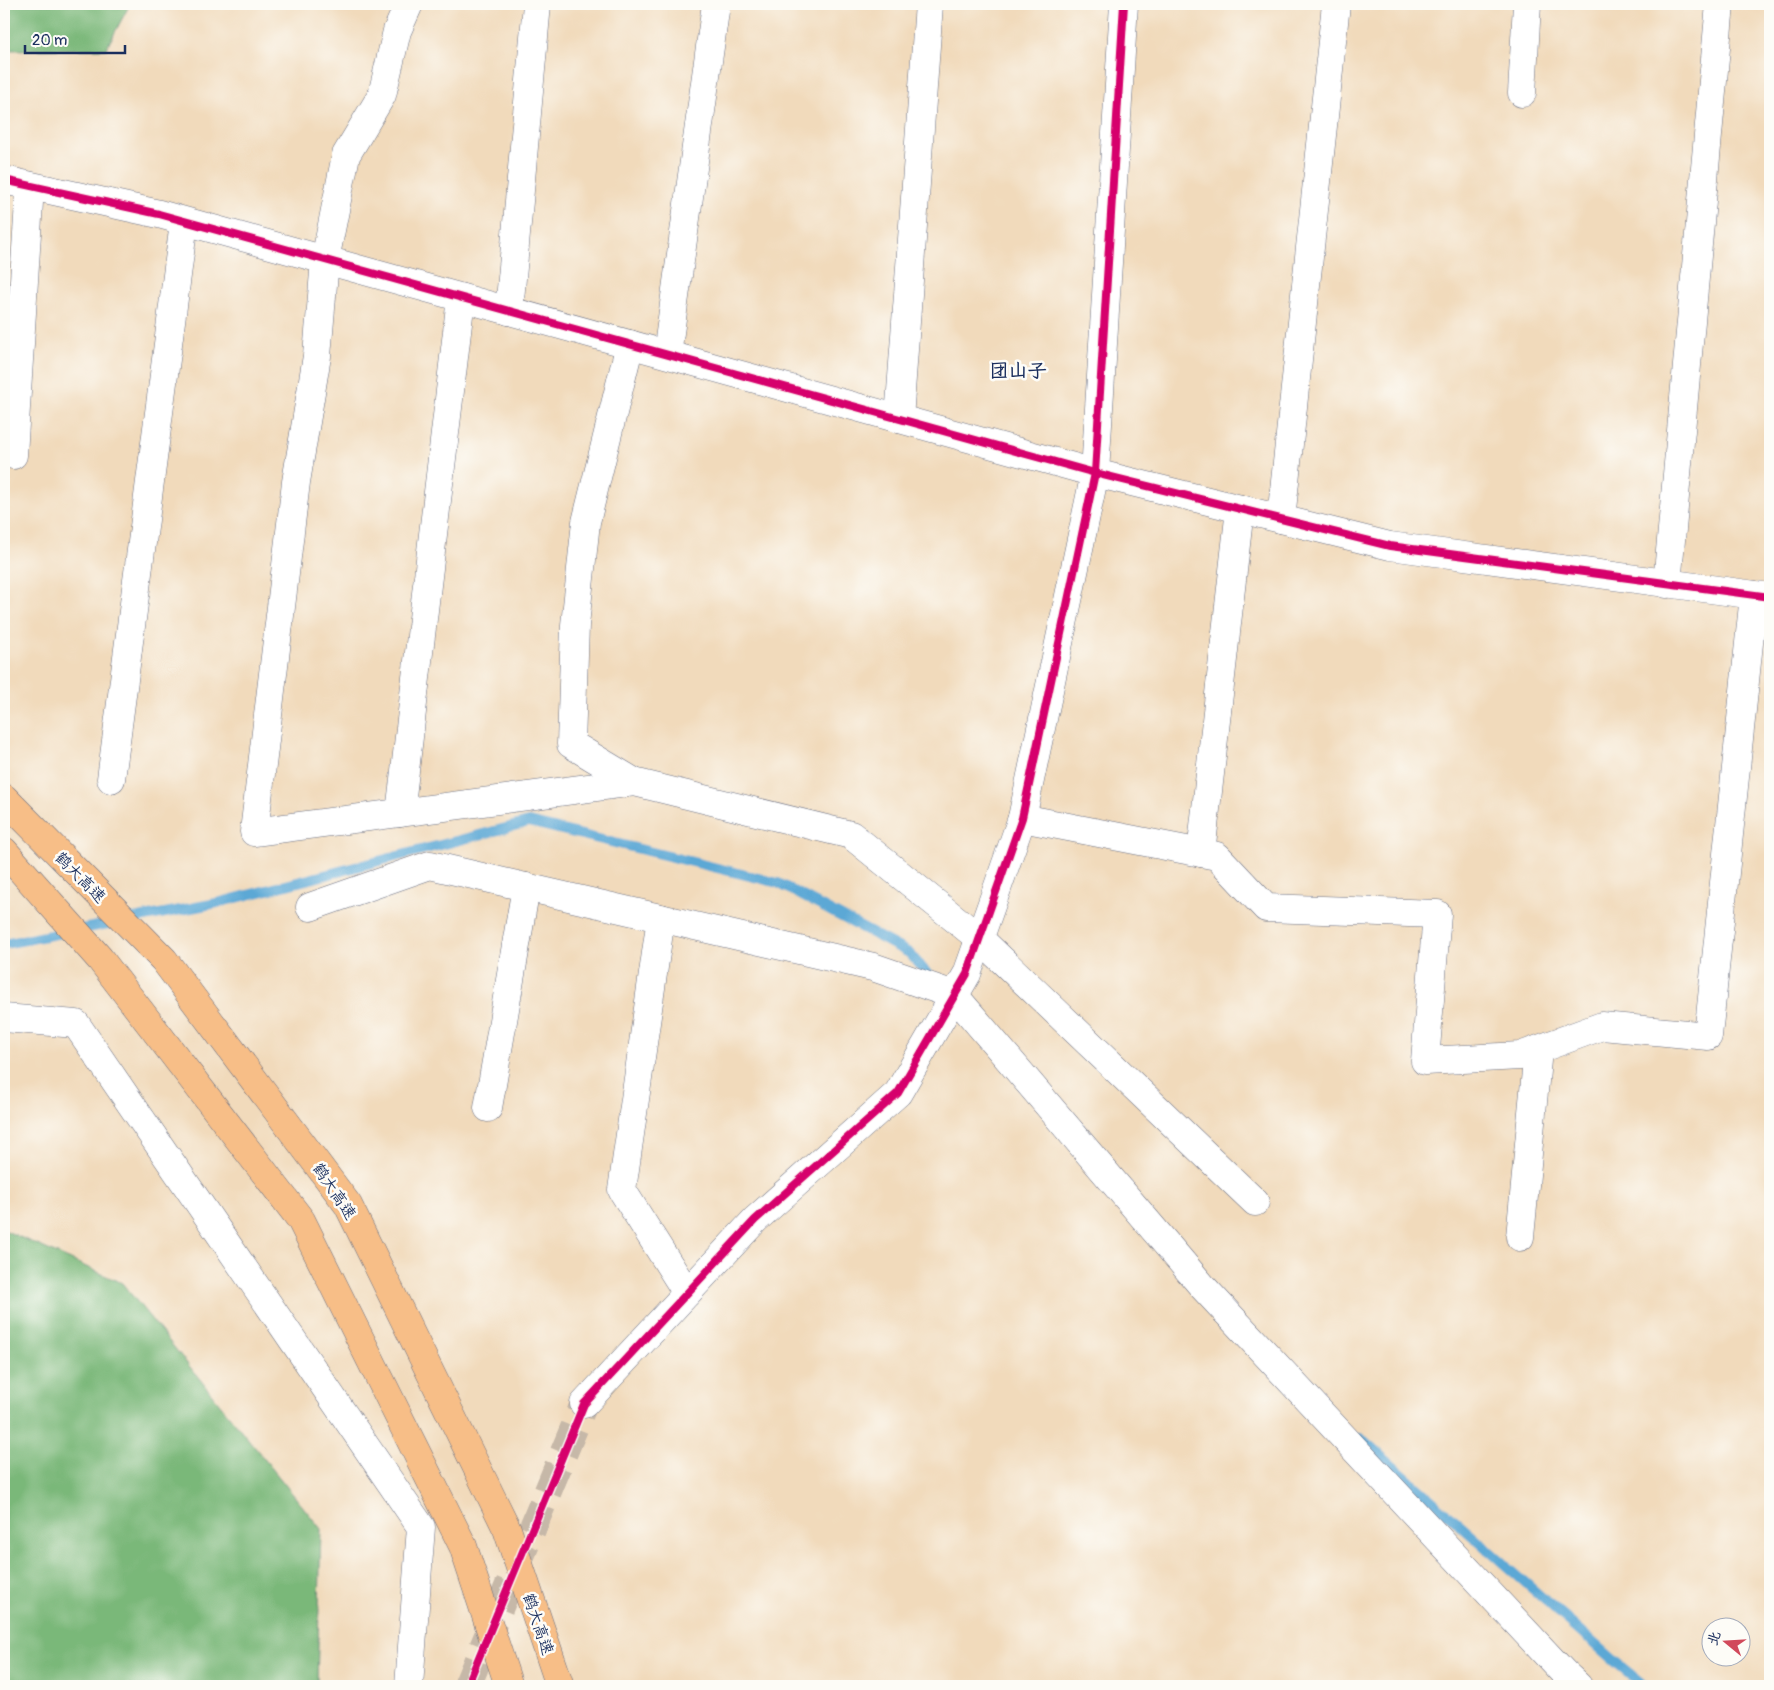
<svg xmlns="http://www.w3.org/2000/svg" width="1774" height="1690" font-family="Pangolin,'LXGW WenKai TC',sans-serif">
	<rect width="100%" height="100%" fill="#fdfcf7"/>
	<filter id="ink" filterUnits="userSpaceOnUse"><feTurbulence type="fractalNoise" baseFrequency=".02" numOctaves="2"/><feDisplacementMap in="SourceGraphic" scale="10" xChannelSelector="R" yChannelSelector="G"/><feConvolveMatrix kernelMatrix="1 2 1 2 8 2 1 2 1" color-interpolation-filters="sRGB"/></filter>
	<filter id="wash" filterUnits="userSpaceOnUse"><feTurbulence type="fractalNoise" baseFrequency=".0096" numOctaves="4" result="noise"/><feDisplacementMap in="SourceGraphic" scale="20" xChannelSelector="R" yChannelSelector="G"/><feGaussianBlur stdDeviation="1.12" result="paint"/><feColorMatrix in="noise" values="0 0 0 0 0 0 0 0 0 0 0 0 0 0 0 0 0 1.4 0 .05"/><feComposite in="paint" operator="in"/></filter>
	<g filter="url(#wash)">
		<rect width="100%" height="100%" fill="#f1dabb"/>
		<!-- forest -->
		<g fill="#7ab879" stroke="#4a746c">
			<path d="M4 4H130L106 49 4 50Z"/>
			<path d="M4 1230 122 1283 321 1529 317 1686H4Z"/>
		</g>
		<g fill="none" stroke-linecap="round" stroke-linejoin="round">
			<!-- stream -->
			<g stroke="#5ca8d5" stroke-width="10">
				<path d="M4 944 217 903 529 822 778 883 909 953 934 981"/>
				<path d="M1361 1438 1613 1660 1645 1686"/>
			</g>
		</g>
	</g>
	<g filter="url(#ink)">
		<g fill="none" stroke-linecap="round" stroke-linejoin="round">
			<!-- minor-tunnel -->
			<path stroke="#c6b8a8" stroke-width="28" stroke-dasharray="28 14" stroke-linecap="butt" d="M467 1686 584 1404"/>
			<!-- minor casing -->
			<g stroke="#666b7f" stroke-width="29">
				<g id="minor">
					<path d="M409 4 397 31 382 95 346 155 325 260 317 356 296 482 254 832 634 782"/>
					<path d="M1522 93 1527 4"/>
					<path d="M4 180 159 214 1095 473 1390 546 1770 597"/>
					<path d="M509 311 537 4"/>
					<path d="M630 344 586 522 575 625 571 744 634 782 851 835 980 939 1255 1202"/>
					<path d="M667 354 716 4"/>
					<path d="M899 419 929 4"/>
					<path d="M13 455 30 186"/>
					<path d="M1281 519 1336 4"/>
					<path d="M1667 584 1720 4"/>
					<path d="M111 779 184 222"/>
					<path d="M400 813 461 298"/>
					<path d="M1022 818 1217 856 1266 908 1437 914 1425 1061 1520 1056 1602 1026 1708 1036 1754 595"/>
					<path d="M1201 853 1240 509"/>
					<path d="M310 907 430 865 873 967 954 995 1203 1287 1564 1673 1578 1686"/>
					<path d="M661 918 622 1190 687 1293"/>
					<path d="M4 1018 76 1024 421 1527 409 1686"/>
					<path d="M488 1108 526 887"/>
					<path d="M1520 1237 1538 1050"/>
					<path d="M584 1404 755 1220 898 1093 967 974 1022 818 1095 473 1124 4"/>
				</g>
			</g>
			<!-- highway casing -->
			<g stroke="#666b7f" stroke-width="29">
				<g id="highway">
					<path d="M4 798 164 960 348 1205 507 1529 560 1686"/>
					<path d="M4 851 100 959 301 1220 463 1546 509 1686"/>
				</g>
			</g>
			<!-- minor -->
			<use href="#minor" stroke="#fff" stroke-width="28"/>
			<!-- highway -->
			<use href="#highway" stroke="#f7be87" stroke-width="28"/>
			<!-- cycleway casing -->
			<g stroke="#fdfcf7" stroke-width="11">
				<g id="cycleway">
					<path d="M4 180 159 214 1095 473 1390 546 1770 597"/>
					<path d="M467 1686 584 1404 755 1220 898 1093 967 974 1022 818 1095 473 1124 4"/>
				</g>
			</g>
			<!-- cycleway -->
			<use href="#cycleway" stroke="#d6006c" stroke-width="8"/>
		</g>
	</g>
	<g text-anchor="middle" stroke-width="5" stroke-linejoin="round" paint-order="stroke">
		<!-- street labels -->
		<g font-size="16" fill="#1b2f5e" stroke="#fdfcf7">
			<text transform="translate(81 877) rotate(45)" y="6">鹤大高速</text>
			<text transform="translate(335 1191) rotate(56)" y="6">鹤大高速</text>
			<text transform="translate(539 1624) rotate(71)" y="6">鹤大高速</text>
		</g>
		<!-- quarter labels -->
		<g font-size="19" font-weight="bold" fill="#1b2f5e" stroke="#fdfcf7">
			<text x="1018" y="377">团山子</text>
		</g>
	</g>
	<!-- margin -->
	<rect width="1774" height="1690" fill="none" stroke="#fdfcf7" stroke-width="20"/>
	<!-- north arrow -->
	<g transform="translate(1726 1642) rotate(288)"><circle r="24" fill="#fdfcf7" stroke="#a3aaba"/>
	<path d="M0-4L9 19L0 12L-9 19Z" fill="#d1495b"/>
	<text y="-8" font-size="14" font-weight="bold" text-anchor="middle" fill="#1b2f5e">北</text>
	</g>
	<!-- scale -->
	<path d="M25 45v8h100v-8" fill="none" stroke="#1b2f5e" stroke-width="2.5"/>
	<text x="32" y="45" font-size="15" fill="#1b2f5e" stroke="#fdfcf7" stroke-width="4" paint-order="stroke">20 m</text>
</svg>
